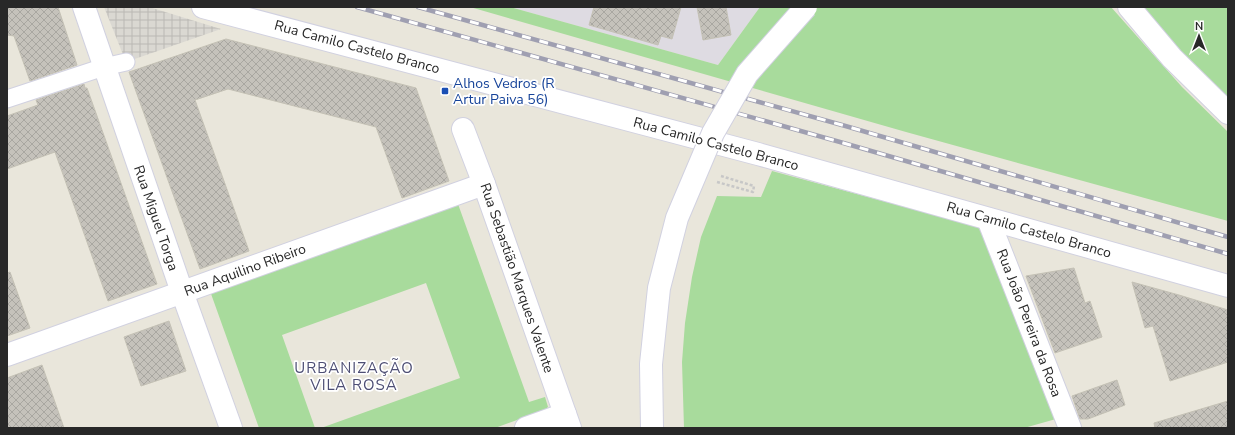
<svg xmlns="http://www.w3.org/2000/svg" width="1235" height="435" viewBox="0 0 1235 435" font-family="'Nunito Sans',sans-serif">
	<defs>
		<pattern id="plaza-grid" width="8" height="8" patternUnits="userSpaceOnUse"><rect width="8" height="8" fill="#dad8d2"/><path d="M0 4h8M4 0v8" fill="none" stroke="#bbb9b4"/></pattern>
		<pattern id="building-cross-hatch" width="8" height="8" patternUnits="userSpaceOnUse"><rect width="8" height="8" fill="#c5c2bb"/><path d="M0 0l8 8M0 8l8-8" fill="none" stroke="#a9a7a1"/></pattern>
	</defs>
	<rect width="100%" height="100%" fill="#e9e6db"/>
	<path fill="#dedbe2" d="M510 7H760L718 65Z"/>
	<g fill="#a8db9c">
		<path d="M470 7H510L718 65 760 7H1111L1182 87 1228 132V221L906 132Z"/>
		<path d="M1141 7H1228V97L1199 71Z"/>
		<path d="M772 171 986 229 1056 419 1024 428H684L682 362 685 323 692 277 701 237 717 196 761 197Z"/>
		<path d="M458 204 529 402 545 397 548 407 545 410 495 428H321L460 378 426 283 282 335 315 428H259L210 291Z"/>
	</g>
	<path fill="url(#plaza-grid)" d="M104 7H149L221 29 126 62Z"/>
	<g fill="url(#building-cross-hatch)" stroke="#c4c1b5">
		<path d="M7 7H58L77 65 30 81 14 36 7 35Z"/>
		<path d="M594 7H681L672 39 661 36 658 45 589 25Z"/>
		<path d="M697 7H726L731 35 703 40Z"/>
		<path d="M226 39 416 88 449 181 402 198 376 127 228 89 195 100 249 251 200 269 129 72Z"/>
		<path d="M84 84 85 88H87L157 284 108 301 55 152 7 169V116L38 105 36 100Z"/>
		<path d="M1074 268 1085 303 1090 301 1102 337 1055 353 1026 276Z"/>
		<path d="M10 272 30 328 7 336V273Z"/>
		<path d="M1132 282 1179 295 1228 310V362L1170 381 1153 326 1145 328Z"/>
		<path d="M169 321 186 371 141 386 124 337Z"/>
		<path d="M42 365 64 428H7V378Z"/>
		<path d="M1117 380 1125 405 1088 419H1080L1072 396Z"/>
		<path d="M1228 401V428H1155L1154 423Z"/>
	</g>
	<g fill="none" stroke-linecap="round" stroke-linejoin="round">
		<g stroke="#d1d1e0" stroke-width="19">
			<path id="pedestrian" d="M7 99 104 67 126 62"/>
		</g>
		<g stroke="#d1d1e0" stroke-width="24">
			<g id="minor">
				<path d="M84 7 182 292 231 428"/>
				<path d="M203 7 758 154 1228 286"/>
				<path d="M1129 7 1172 58 1228 113"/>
				<path d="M463 129 484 184 570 428"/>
				<path d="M988 219 1070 428"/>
				<path d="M7 355 484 184"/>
				<path d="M526 428 565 414"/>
			</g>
		</g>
		<path stroke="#c7c7c7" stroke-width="2.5" stroke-dasharray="3 2" stroke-linecap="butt" d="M717 182 753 192 754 186 721 176"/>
		<use href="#pedestrian" stroke="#fff" stroke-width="17"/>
		<use href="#minor" stroke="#fff" stroke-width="22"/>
		<g stroke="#9f9fb1" stroke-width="4.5">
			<g id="rail">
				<path d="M357 7 840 142 1228 254"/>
				<path d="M418 7 842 125 1228 237"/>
			</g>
		</g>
		<use href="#rail" stroke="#fff" stroke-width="3" stroke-dasharray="9" stroke-linecap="butt"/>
		<g stroke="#d1d1e0" stroke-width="24" stroke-linecap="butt">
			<path id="tertiary-bridge" d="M652 428 651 364 659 288 677 218 713 133 747 74 806 7"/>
		</g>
		<use href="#tertiary-bridge" stroke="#fff" stroke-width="22"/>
	</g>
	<rect fill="#1a4fb4" stroke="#fff" stroke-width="1.5" x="441" y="87" width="8" height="8" rx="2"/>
	<g text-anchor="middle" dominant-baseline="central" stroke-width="3.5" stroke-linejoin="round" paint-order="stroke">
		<g font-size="14" fill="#282828" stroke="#fff">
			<text transform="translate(357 47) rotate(15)">Rua Camilo Castelo Branco</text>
			<text transform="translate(716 144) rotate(15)">Rua Camilo Castelo Branco</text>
			<text transform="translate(156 218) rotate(71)">Rua Miguel Torga</text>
			<text transform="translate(1029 230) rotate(16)">Rua Camilo Castelo Branco</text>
			<text transform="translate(245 270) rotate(-20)">Rua Aquilino Ribeiro</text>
			<text transform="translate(517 278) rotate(71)">Rua Sebastião Marques Valente</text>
			<text transform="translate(1029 323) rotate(69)">Rua João Pereira da Rosa</text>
		</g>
		<g font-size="14" fill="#164399" stroke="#fff" text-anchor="start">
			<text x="453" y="83">Alhos Vedros (R<tspan x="453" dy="16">Artur Paiva 56)</tspan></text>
		</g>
		<g font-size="15" letter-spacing="1" fill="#4d4e74" stroke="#fff">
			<text x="354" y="368">URBANIZAÇÃO<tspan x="354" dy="17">VILA ROSA</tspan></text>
		</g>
	</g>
	<rect width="1235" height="435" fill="none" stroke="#282828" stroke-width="16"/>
	<g transform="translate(1199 36)" stroke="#ffffff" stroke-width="3" paint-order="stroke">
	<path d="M0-3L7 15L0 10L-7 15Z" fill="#282828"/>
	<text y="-6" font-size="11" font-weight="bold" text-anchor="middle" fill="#282828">N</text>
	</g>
</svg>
